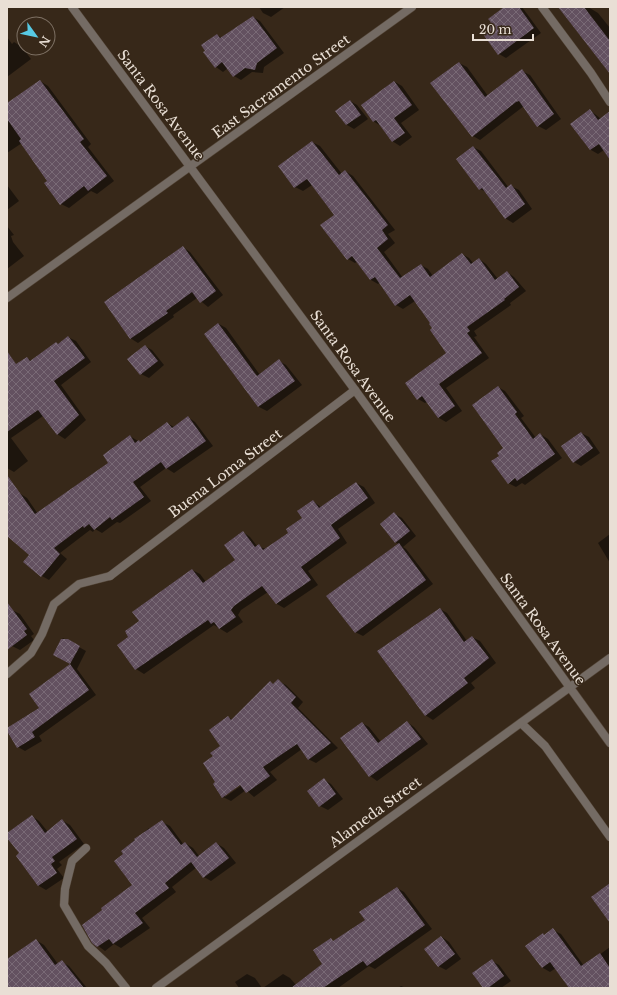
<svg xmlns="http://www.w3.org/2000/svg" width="617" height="995" viewBox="0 0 617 995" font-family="'Libre Baskerville',serif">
	<defs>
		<pattern id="building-cross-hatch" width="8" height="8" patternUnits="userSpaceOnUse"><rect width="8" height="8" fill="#635160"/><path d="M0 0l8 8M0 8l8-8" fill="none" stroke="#796a76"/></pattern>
	</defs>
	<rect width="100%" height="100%" fill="#372819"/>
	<g fill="#0007" fill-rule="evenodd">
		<path d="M259 7H285L271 17 263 13Z"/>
		<path d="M505 7H522L541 33 506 58 499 54 492 23Z"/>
		<path d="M571 7H588L598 13 610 28V73Z"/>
		<path d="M253 17 260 21 284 53 264 67 263 73 252 72 241 80 234 76 228 68 223 72 216 67 217 35 222 38Z"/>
		<path d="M7 37 12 44 14 42 22 47 31 59 7 77Z"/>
		<path d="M459 63 467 67 488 96 522 71 530 75 561 119 546 130 538 126 524 106 480 140 473 136Z"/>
		<path d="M40 81 48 86 91 144 88 147 114 181 97 194 91 191 69 208 61 204 49 181 22 143 7 153V105Z"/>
		<path d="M395 82 402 86 419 110 401 123 412 137 400 146 392 141 381 126 373 121Z"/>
		<path d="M350 101 357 105 368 119 354 129 347 125 337 111Z"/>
		<path d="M590 110 601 119 610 116V155L604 150 598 154 591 150 571 124Z"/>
		<path d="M312 142 320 146 342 174 345 171 353 176 395 230 388 234 395 243 384 252 403 278 421 265 428 269 433 276 462 254 469 258 473 263 479 259 486 264 498 279 507 272 514 277 526 291 510 303 511 305 474 331 477 336 474 337 489 358 446 388 462 411 446 422 439 418 427 402 425 403 418 399 447 353 432 323 415 301 403 309 396 305 380 283 378 284 371 280 358 261 355 263 348 259 335 215 312 185 303 191 295 187Z"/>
		<path d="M473 147 481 151 509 188 511 186 519 190 532 209 513 223 505 218 486 192 480 189Z"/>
		<path d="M7 185 19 201 7 210Z"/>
		<path d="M7 226 14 235 11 236 13 242 24 256 7 269Z"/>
		<path d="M183 247 190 252 223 295 208 307 197 298 173 315 174 317 138 343 130 338Z"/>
		<path d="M219 324 226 328 260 375 279 361 286 365 302 385 267 411 259 407 205 334Z"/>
		<path d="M68 337 76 341 91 362 61 385 86 420 65 439 57 434 43 416 11 438 28 461 14 472 7 468V370L27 358 32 361 56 343 58 344Z"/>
		<path d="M145 346 152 350 164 365 149 378 141 374Z"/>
		<path d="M498 387 505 391 524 416 521 418 536 438 540 434 548 439 562 458 525 485 522 483 516 487 508 483 500 456 505 448Z"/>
		<path d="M188 417 195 422 213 446 174 473 166 468 140 487 151 501 120 523 117 522 102 533 95 529 93 532 90 530 60 553 67 559 49 580 42 576 31 555 7 535V502L19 493 27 498 38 514 110 463 130 436 141 443 167 423 174 427Z"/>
		<path d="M581 433 589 437 600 453 581 466 574 462Z"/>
		<path d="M356 483 364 487 375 503 338 529 347 543 308 571 318 585 284 608 277 604 268 592 241 610 238 615 243 622 227 633 214 625 144 674 136 669 119 645 130 637 140 622 192 570 200 574 206 582 237 560 243 532 250 537 257 546 266 549 289 533 303 518 313 501 322 508Z"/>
		<path d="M395 514 402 518 416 536 403 547 406 549 433 584 363 636 355 632 399 544 395 542Z"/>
		<path d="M610 534V563L598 543Z"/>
		<path d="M440 609 447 613 467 641 472 637 480 641 496 663 471 683 475 688 433 720 425 715Z"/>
		<path d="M12 610 20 614 34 634 31 636 34 640 20 650 12 646 7 639V614Z"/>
		<path d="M63 638 86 651 77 669 96 695 39 736 42 741 25 751 18 747 7 729 41 709 30 694 71 664 54 654Z"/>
		<path d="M278 681 286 685 303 702 298 708 338 748 316 763 308 759 302 749 270 772 277 780 254 797 246 790 231 801 223 797 216 783 215 756 221 746 228 717 233 720ZM244 781 245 783 225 797V795Z"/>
		<path d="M407 722 414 727 428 744 377 781 370 776 362 723 369 727 381 742Z"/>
		<path d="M324 780 331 784 343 799 328 810 320 806Z"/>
		<path d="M32 816 39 821 48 832 63 821 70 825 84 844 59 862 62 865 57 869 64 878 46 890 39 886 17 856 20 854 7 836Z"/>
		<path d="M162 822 170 826 184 845 185 843 193 848 199 856 216 843 224 848 236 863 211 881 204 877 197 867 172 887 176 892 142 918 150 928 121 948 114 944 105 951 93 942 134 885 122 851 149 828 151 830Z"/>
		<path d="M397 888 404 892 432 929 375 969 369 966 338 988H263L283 974 290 978 296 985 324 964 331 940 334 942 366 920Z"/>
		<path d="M553 930 561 934 584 966 610 947V988H570L556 968 550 972 543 968 527 946 543 934 545 936Z"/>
		<path d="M442 937 449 942 461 959 446 970 438 966Z"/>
		<path d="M36 940 44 945 58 964 62 962 69 966 87 988H7V961Z"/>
		<path d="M492 961 499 965 511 981 501 988H484Z"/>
		<path d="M247 974 255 978 262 988H239L235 982Z"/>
		<path d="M401 986 406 988H398Z"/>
	</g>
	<g fill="url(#building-cross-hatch)">
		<path d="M504 7H519L534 28 498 55 480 30 491 22 488 19Z"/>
		<path d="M558 7H584L610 41V74Z"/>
		<path d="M253 16 277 48 257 63 255 70 245 68 233 77 222 62 215 68 203 52 205 51 201 45 217 34 220 38Z"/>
		<path d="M459 62 485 97 522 69 554 114 537 127 519 101 516 102 472 137 430 83Z"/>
		<path d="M40 80 84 139 80 142 107 176 88 191 84 186 60 205 44 183 47 181 19 141 21 139 7 119V103Z"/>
		<path d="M394 81 412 105 394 118 405 133 392 142 376 120 373 122 361 105Z"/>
		<path d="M350 100 361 115 346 125 335 111Z"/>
		<path d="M590 109 598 120 610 111V160L599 144 590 150 570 124Z"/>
		<path d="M312 141 339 175 345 170 388 225 382 230 388 239 377 248 400 278 421 264 430 277 462 253 471 264 479 258 495 280 507 271 519 287 504 299 505 300 467 327 470 331 467 333 482 353 439 384 455 406 438 418 422 396 417 400 405 383 446 353 430 330 432 328 429 324 430 323 410 295 395 306 375 277 370 280 352 256 347 260 320 225 334 215 307 179 294 188 278 166Z"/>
		<path d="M473 146 506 188 511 184 525 204 505 219 482 188 479 190 456 159Z"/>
		<path d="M183 246 216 291 200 303 192 292 166 311 168 313 130 339 104 302Z"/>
		<path d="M218 323 257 376 279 359 295 381 258 407 204 334Z"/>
		<path d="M68 336 85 358 54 381 79 415 57 435 38 410 7 432V351L16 364 27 357 30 361 56 342 58 344Z"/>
		<path d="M145 345 158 361 140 375 127 359Z"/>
		<path d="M498 386 517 412 515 414 533 439 540 433 555 454 517 481 515 478 508 484 491 461 499 456 497 453 503 448 472 405Z"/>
		<path d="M188 416 206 441 166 469 161 462 133 482 144 497 112 520 110 517 94 530 89 524 84 528 83 526 54 548 60 554 41 577 23 562 29 555 7 536V475L35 514 108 463 103 455 130 435 135 443 139 440 140 442 167 422 172 428Z"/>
		<path d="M581 432 593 448 573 463 561 446Z"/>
		<path d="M356 482 368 498 331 525 340 538 301 567 311 580 276 604 262 586 234 606 231 610 236 617 219 629 214 622 211 624 208 620 135 670 117 645 128 637 125 631 139 621 132 612 192 569 203 583 235 560 224 545 243 531 255 547 259 544 263 550 288 533 286 529 302 518 297 511 313 500 319 508Z"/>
		<path d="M394 512 410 531 395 543 380 524Z"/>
		<path d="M399 543 426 580 355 633 326 596Z"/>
		<path d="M7 602 27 629 24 631 27 635 7 650Z"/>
		<path d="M440 608 464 642 472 636 489 658 464 678 468 683 425 716 377 651Z"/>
		<path d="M61 639H68L80 646 70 664 53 655Z"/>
		<path d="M70 664 89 690 32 732 35 737 17 748 7 731V728L39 708 29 694Z"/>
		<path d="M278 679 296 697 291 703 331 743 308 760 297 744 263 767 270 776 246 793 240 785 222 798 213 784 215 782 203 763 213 756 210 753 220 746 209 730 228 716 231 720 270 681 273 684Z"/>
		<path d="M407 721 421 739 369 777 340 738 362 722 378 743Z"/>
		<path d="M324 778 336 794 319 807 307 791Z"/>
		<path d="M32 815 45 833 62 819 77 839 52 857 55 861 51 864 57 873 38 886 16 856 19 853 7 838V833Z"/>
		<path d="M162 820 181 845 185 842 197 857 216 842 229 858 203 878 191 862 165 883 169 888 135 913 143 923 113 944 109 939 97 947 92 943 82 925 102 910 101 908 132 885 114 861 123 854 121 851 135 840 134 839Z"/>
		<path d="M610 883V923L591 897Z"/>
		<path d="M397 887 425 925 367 966 363 961 323 988H291L322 964 313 950 331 938 333 941 365 920 359 912Z"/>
		<path d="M553 928 581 966 600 953 610 968V988H569L550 962 542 968 525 946 543 933 544 935Z"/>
		<path d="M441 936 455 954 438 967 424 949Z"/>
		<path d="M36 939 55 965 62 960 84 988H7V959Z"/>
		<path d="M492 959 504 976 488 988H483L472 973Z"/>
	</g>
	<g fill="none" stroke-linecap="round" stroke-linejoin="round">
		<g stroke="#534537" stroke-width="9">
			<g id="lane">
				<path d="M542 7 591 73 610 102"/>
				<path d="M7 674 31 653 42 634 54 604 79 584 110 576"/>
				<path d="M86 848 72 861 65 889 64 905 88 946 106 963 126 988"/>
			</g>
		</g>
		<g stroke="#534537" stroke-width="9">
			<g id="street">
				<path d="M72 7 355 390 610 743"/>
				<path d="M7 298 412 7"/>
				<path d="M110 576 355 390"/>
				<path d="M521 723 545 746 610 837"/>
				<path d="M156 988 610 658"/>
			</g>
		</g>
		<use href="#lane" stroke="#746b64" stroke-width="8"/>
		<use href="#street" stroke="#746b64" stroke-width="8"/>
	</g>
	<g text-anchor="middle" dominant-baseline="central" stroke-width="3" stroke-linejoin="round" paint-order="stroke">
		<g font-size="14" fill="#e9dfd5" stroke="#372819">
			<text transform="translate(281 86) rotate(-36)">East Sacramento Street</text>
			<text transform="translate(161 105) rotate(53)">Santa Rosa Avenue</text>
			<text transform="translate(353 366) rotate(54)">Santa Rosa Avenue</text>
			<text transform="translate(225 473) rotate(-37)">Buena Loma Street</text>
			<text transform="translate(543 629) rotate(54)">Santa Rosa Avenue</text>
			<text transform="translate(375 812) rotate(-36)">Alameda Street</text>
		</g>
	</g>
	<rect width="617" height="995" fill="none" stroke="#e9dfd5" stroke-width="16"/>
	<g transform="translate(36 36) rotate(123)"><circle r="19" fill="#372819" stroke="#7e7164"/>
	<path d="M0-3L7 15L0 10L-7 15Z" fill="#57c9e3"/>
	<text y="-6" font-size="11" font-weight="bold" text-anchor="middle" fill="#e9dfd5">N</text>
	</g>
	<path d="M473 34v6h60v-6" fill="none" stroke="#e9dfd5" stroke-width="2"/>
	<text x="479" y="34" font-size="12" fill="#e9dfd5" stroke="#372819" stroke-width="3" paint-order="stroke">20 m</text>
</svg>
